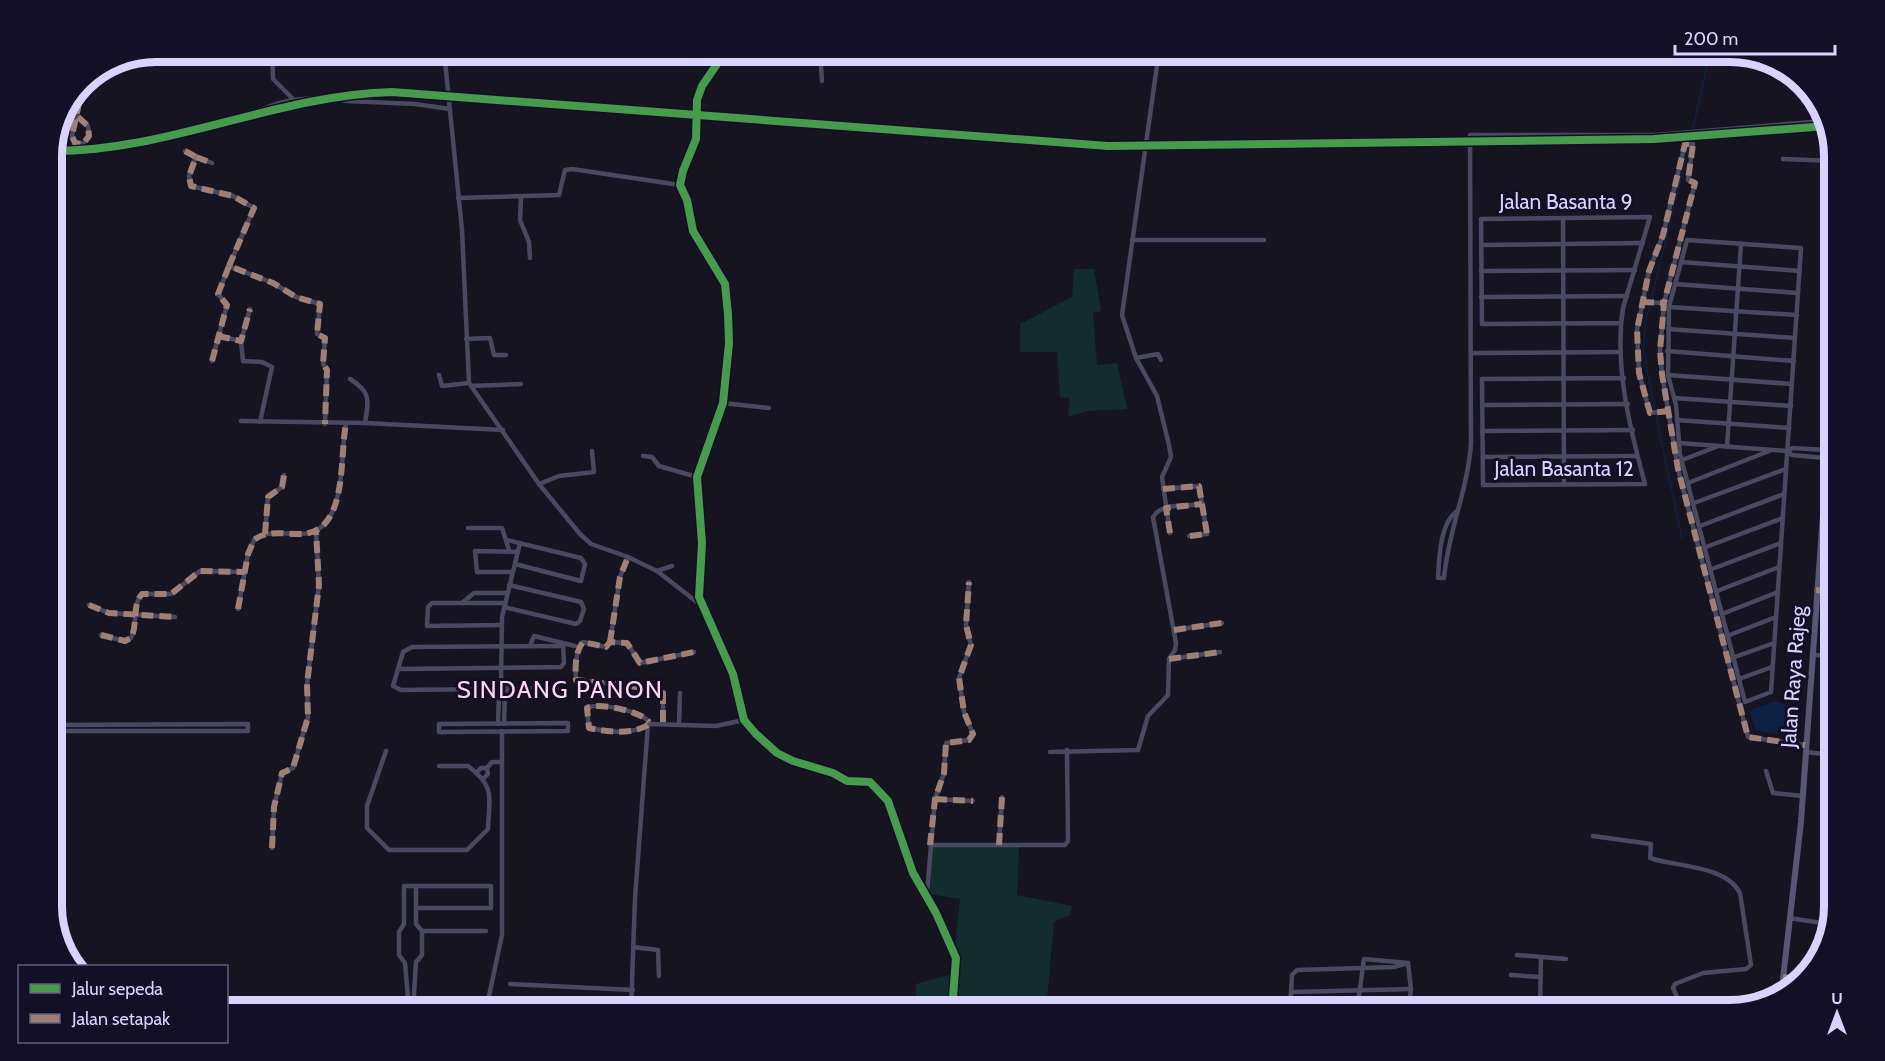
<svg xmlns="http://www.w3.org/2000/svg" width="1885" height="1061" viewBox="0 0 1885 1061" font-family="Cabin,sans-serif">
	<rect width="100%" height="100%" fill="#161421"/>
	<g fill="#132c2d">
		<path d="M1074 269H1094L1101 311 1093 313 1097 365 1117 363 1127 409 1088 411 1068 417 1070 398 1060 397 1057 352H1020V324L1072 297Z"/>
		<path d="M931 846 1019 847 1017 895 1072 906 1070 915 1054 922 1046 1010H915L916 984 952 974 960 899 930 894Z"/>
	</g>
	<path fill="#0d2144" d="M1776 701 1789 706 1792 712V730L1784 735 1756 731 1750 712 1753 709Z"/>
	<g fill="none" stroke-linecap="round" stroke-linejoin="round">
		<g stroke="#0d2144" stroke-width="1.5">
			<path d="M1693 129 1710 51"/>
			<path d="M1655 410 1643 350 1646 321 1691 137"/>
			<path d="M1656 415 1682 539"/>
		</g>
		<g stroke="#4a4962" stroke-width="4.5">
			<path d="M272 51 273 79 293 99"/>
			<path d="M444 51 462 230 469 383 539 484 580 534 591 544 628 557 657 571 702 606"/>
			<path d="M726 51 702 86 697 100 696 139 683 171 680 185 687 200 693 231 725 284 728 314 729 343 723 403 697 477 702 543 699 597 733 674 744 720 756 734 777 753 793 761 833 773 847 781 870 782 888 801 913 873 936 913 956 958 952 1010"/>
			<path d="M820 51 822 81"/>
			<path d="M1159 51 1122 315 1136 358 1157 396 1169 445 1171 457 1162 477 1170 533"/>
			<path d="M333 98 347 101 415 104 450 109"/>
			<path d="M256 113C276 101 295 99 319 98"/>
			<path d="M78 117 88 126 89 136 83 144 75 143 72 136 84 80"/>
			<path d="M51 151C168 152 276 95 392 92L1108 146 1654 139 1827 126"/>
			<path d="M185 151 196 157 189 176 191 186 233 196 254 208 229 266"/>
			<path d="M196 157 212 163"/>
			<path d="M1783 159 1834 161"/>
			<path d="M521 197 520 220 529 242 530 258"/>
			<path d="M458 198 559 195 565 170 572 169 680 185"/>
			<path d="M1563 218 1564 484"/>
			<path d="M1132 240H1264"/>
			<path d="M1687 240 1801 248 1771 692 1745 702 1680 454 1676 405 1668 375 1669 307Z"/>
			<path d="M1481 245 1643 243"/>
			<path d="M1681 262 1800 271"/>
			<path d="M1481 271 1635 270"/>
			<path d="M1675 284 1798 293"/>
			<path d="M1481 297 1627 296"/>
			<path d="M1642 302 1664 303"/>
			<path d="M1669 307 1797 315"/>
			<path d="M1621 323 1482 324 1481 219 1650 217 1623 308C1614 365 1630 429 1645 484L1483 485 1482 379 1624 378"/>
			<path d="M1668 329 1795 338"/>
			<path d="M218 336 241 341 250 309"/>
			<path d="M466 339 490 338 494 355H506"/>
			<path d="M241 341 243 361 262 362 272 367 260 422"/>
			<path d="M1667 351 1794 361"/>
			<path d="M1472 353 1619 352"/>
			<path d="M1136 358 1158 354 1161 360"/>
			<path d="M212 361 227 305 218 294 229 266 273 283 296 297 320 304 317 334 325 338 323 364 327 370 325 424"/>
			<path d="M439 375 442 386 469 383"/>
			<path d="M1668 375 1792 384"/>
			<path d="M350 379C371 392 369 400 365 423"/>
			<path d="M471 386 521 384"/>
			<path d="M1674 398 1791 406"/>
			<path d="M723 403 769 408"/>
			<path d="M1482 405 1628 404"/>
			<path d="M1669 411 1650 413 1639 373 1637 330 1649 271 1663 235 1685 144H1693L1688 180 1695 183 1664 303 1660 351 1662 374 1678 469 1748 737 1805 745"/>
			<path d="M1677 420 1789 428"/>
			<path d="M241 421 365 423 503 430"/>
			<path d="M1482 431 1633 430"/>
			<path d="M1679 443 1787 451 1792 455 1825 458"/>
			<path d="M1727 447 1741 244"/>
			<path d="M1787 451 1793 448 1826 450"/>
			<path d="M643 456 652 457 659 466 697 477"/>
			<path d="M1483 457 1637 456"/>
			<path d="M1682 460 1716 447"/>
			<path d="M1824 474H1834"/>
			<path d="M1688 483 1769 451"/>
			<path d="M539 484 559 476 594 472 592 451"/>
			<path d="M1163 489 1199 486 1207 534 1189 536"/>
			<path d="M1694 503 1786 469"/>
			<path d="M1457 511C1440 523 1439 558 1438 578H1444C1448 531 1468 490 1471 443L1470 135H1655L1825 121"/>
			<path d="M1700 526 1784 494"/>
			<path d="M468 528H502L509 550"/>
			<path d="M265 534 268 497 282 487 284 475"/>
			<path d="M507 540 581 558 585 564 581 581 515 564"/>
			<path d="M1706 547 1783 518"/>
			<path d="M1712 569 1781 543"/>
			<path d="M657 571 672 566"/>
			<path d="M512 572H477L475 551 518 552"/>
			<path d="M1816 590 1834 592"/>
			<path d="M1717 591 1779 567"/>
			<path d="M462 603 474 593H507"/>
			<path d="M89 605 109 613 175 617"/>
			<path d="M504 607 576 624 580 621 584 609 581 602 509 585"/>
			<path d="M238 609 248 554 254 540C266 530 284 534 298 534 349 536 339 457 346 424"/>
			<path d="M1722 614 1778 592"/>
			<path d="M502 625 427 626 428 607 432 603H504"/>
			<path d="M1174 630 1222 623"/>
			<path d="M101 635 125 641 131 638C138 625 132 604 142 594H171L200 571 245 572"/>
			<path d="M1727 636 1776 617"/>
			<path d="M610 642 620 577 628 557"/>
			<path d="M530 646 534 636 575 646"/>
			<path d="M1812 655 1834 656"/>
			<path d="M1732 658 1774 643"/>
			<path d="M1169 659 1220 652"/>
			<path d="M398 669 561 667 564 663 563 643"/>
			<path d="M1739 679 1772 667"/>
			<circle cx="502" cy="688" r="5"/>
			<path d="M501 683 502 617 520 543"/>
			<path d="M497 689 401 690 393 686 403 652 412 647 563 646"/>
			<path d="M507 689 563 688"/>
			<path d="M663 722V693L655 689 576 680C575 667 575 652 583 642L606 647 610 642 627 643 640 663 694 652"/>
			<path d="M568 723V731L439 732V724Z"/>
			<path d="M679 723 680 693"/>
			<path d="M498 724 499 693"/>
			<path d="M504 724 505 693"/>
			<path d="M51 725 248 724V731H51"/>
			<path d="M648 725C630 735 609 732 589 728L587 708C598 702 641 711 649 722"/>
			<path d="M386 751 367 806V828L389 850H467L488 829C489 797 496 787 468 766H439"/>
			<path d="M1050 752 1138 750 1148 716 1168 695 1169 659 1175 650 1176 643 1153 517C1161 502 1187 507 1202 504"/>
			<path d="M1805 752 1834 755"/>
			<path d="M487 768 492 762H502"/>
			<path d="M1766 771 1773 793 1803 796"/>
			<path d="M476 773 481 768H487L488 774 483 779"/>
			<path d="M935 799 973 801"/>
			<path d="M1593 836 1651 844 1650 858C1676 867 1726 865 1740 893L1751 965 1746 969 1703 973 1675 984 1673 988 1683 1010"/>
			<path d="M930 845H1065L1068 841 1067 750"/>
			<path d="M999 845 1002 797"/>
			<path d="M272 848 274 807 282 773 293 768 308 717 307 684 319 585 316 531"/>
			<path d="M927 893 935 799 944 773 946 743 969 740 973 734 964 712 959 678 971 645 966 625 969 582"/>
			<path d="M1789 918 1829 924"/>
			<path d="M422 931H486"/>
			<path d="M633 947 658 950 659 976"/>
			<path d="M1517 955 1566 959"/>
			<path d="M1408 963 1411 989 1408 1010"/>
			<path d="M1511 975 1540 977"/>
			<path d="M1783 977 1799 979"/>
			<path d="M510 984 633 990"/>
			<path d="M1293 992 1411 989"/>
			<path d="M508 1009 520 1010"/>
			<path d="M409 1010 405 963 399 955V932L404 924V886H491V908H416"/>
			<path d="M413 1010 416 962 422 955V931L416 924V886"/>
			<path d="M486 1010 502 935V731"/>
			<path d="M631 1010 635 898 648 724 716 726 744 720"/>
			<path d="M1266 1010 1268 1005 1291 1004"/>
			<path d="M1290 1010 1292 975 1297 970 1394 967 1408 963"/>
			<path d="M1357 1010 1364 959 1408 963"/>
			<path d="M1495 1010 1497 999 1540 1001"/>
			<path d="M1514 1010 1517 1000"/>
			<path d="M1540 1010 1541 957"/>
		</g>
		<g stroke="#575674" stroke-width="6">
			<path d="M1781 996 1801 822 1834 360"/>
			<path d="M1683 1010 1707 999 1764 1001"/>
		</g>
		<g stroke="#9e8076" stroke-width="6" stroke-dasharray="12 6" stroke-linecap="butt">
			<path d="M78 117 88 126 89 136 83 144 75 143 72 136 84 80"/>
			<path d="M185 151 196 157 189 176 191 186 233 196 254 208 229 266"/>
			<path d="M196 157 212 163"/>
			<path d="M1642 302 1664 303"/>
			<path d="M218 336 241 341 250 309"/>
			<path d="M212 361 227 305 218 294 229 266 273 283 296 297 320 304 317 334 325 338 323 364 327 370 325 424"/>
			<path d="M1669 411 1650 413 1639 373 1637 330 1649 271 1663 235 1685 144H1693L1688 180 1695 183 1664 303 1660 351 1662 374 1678 469 1748 737 1805 745"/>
			<path d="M1824 474H1834"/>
			<path d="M1163 489 1199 486 1207 534 1189 536"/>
			<path d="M1170 533 1166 508 1202 504"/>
			<path d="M265 534 268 497 282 487 284 475"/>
			<path d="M1816 590 1834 592"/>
			<path d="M89 605 109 613 175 617"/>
			<path d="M238 609 248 554 254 540C266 530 284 534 298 534 349 536 339 457 346 424"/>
			<path d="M1174 630 1222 623"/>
			<path d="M101 635 125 641 131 638C138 625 132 604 142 594H171L200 571 245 572"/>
			<path d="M610 642 620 577 628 557"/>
			<path d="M1169 659 1220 652"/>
			<path d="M663 722V693L655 689 576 680C575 667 575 652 583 642L606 647 610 642 627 643 640 663 694 652"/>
			<path d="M648 725C630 735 609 732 589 728L587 708C598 702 641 711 649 722"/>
			<path d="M935 799 973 801"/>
			<path d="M930 845 935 799 944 773 946 743 969 740 973 734 964 712 959 678 971 645 966 625 969 582"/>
			<path d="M999 845 1002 797"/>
			<path d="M272 848 274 807 282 773 293 768 308 717 307 684 319 585 316 531"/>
			<path d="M1783 977 1799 979"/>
			<path d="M508 1009 520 1010"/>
		</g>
		<g stroke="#130f26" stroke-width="11">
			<g id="cycleway">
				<path d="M726 51 702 86 697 100 696 139 683 171 680 185 687 200 693 231 725 284 728 314 729 343 723 403 697 477 702 543 699 597 733 674 744 720 756 734 777 753 793 761 833 773 847 781 870 782 888 801 913 873 936 913 956 958 952 1010"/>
				<path d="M51 151C168 152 276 95 392 92L1108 146 1654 139 1827 126"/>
			</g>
		</g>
		<use href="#cycleway" stroke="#469c4c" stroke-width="8"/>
	</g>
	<g text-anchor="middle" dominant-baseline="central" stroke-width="6" stroke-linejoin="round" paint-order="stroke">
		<g font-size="21" fill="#d9d4ff" stroke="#130f26">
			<text x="1566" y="201">Jalan Basanta 9</text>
			<text x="1564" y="468">Jalan Basanta 12</text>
			<text transform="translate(1793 677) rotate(-86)">Jalan Raya Rajeg</text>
		</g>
		<g font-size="24" letter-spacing="1.5" fill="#ffd6f0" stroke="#130f26">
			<text x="560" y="689">SINDANG PANON</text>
		</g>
	</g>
	<path d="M0 0H1885V1061H0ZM156 62H1730A94 94 0 0 1 1824 156V906A94 94 0 0 1 1730 1000H156A94 94 0 0 1 62 906V156A94 94 0 0 1 156 62Z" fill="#130f26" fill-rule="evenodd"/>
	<path fill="none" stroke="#d9d4ff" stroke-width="8" d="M156 62H1730A94 94 0 0 1 1824 156V906A94 94 0 0 1 1730 1000H156A94 94 0 0 1 62 906V156A94 94 0 0 1 156 62Z"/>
	<rect x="18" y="965" width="210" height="78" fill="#130f26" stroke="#625e7d" stroke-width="1.5"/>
	<rect x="30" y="984" width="30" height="9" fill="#469c4c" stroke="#625e7d" stroke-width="1.5"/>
	<text x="72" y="995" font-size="18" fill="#d9d4ff">Jalur sepeda</text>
	<rect x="30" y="1014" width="30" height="9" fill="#9e8076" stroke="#625e7d" stroke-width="1.5"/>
	<text x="72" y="1025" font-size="18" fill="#d9d4ff">Jalan setapak</text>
	<g transform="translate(1837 1013)" stroke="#130f26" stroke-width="4.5" paint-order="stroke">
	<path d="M0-4.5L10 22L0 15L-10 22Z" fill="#d9d4ff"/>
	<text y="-9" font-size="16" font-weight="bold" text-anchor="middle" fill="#d9d4ff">U</text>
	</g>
	<path d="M1675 45v9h160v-9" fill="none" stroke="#d9d4ff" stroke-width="3"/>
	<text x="1684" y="45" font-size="18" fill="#d9d4ff" stroke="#130f26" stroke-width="4.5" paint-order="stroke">200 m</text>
</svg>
